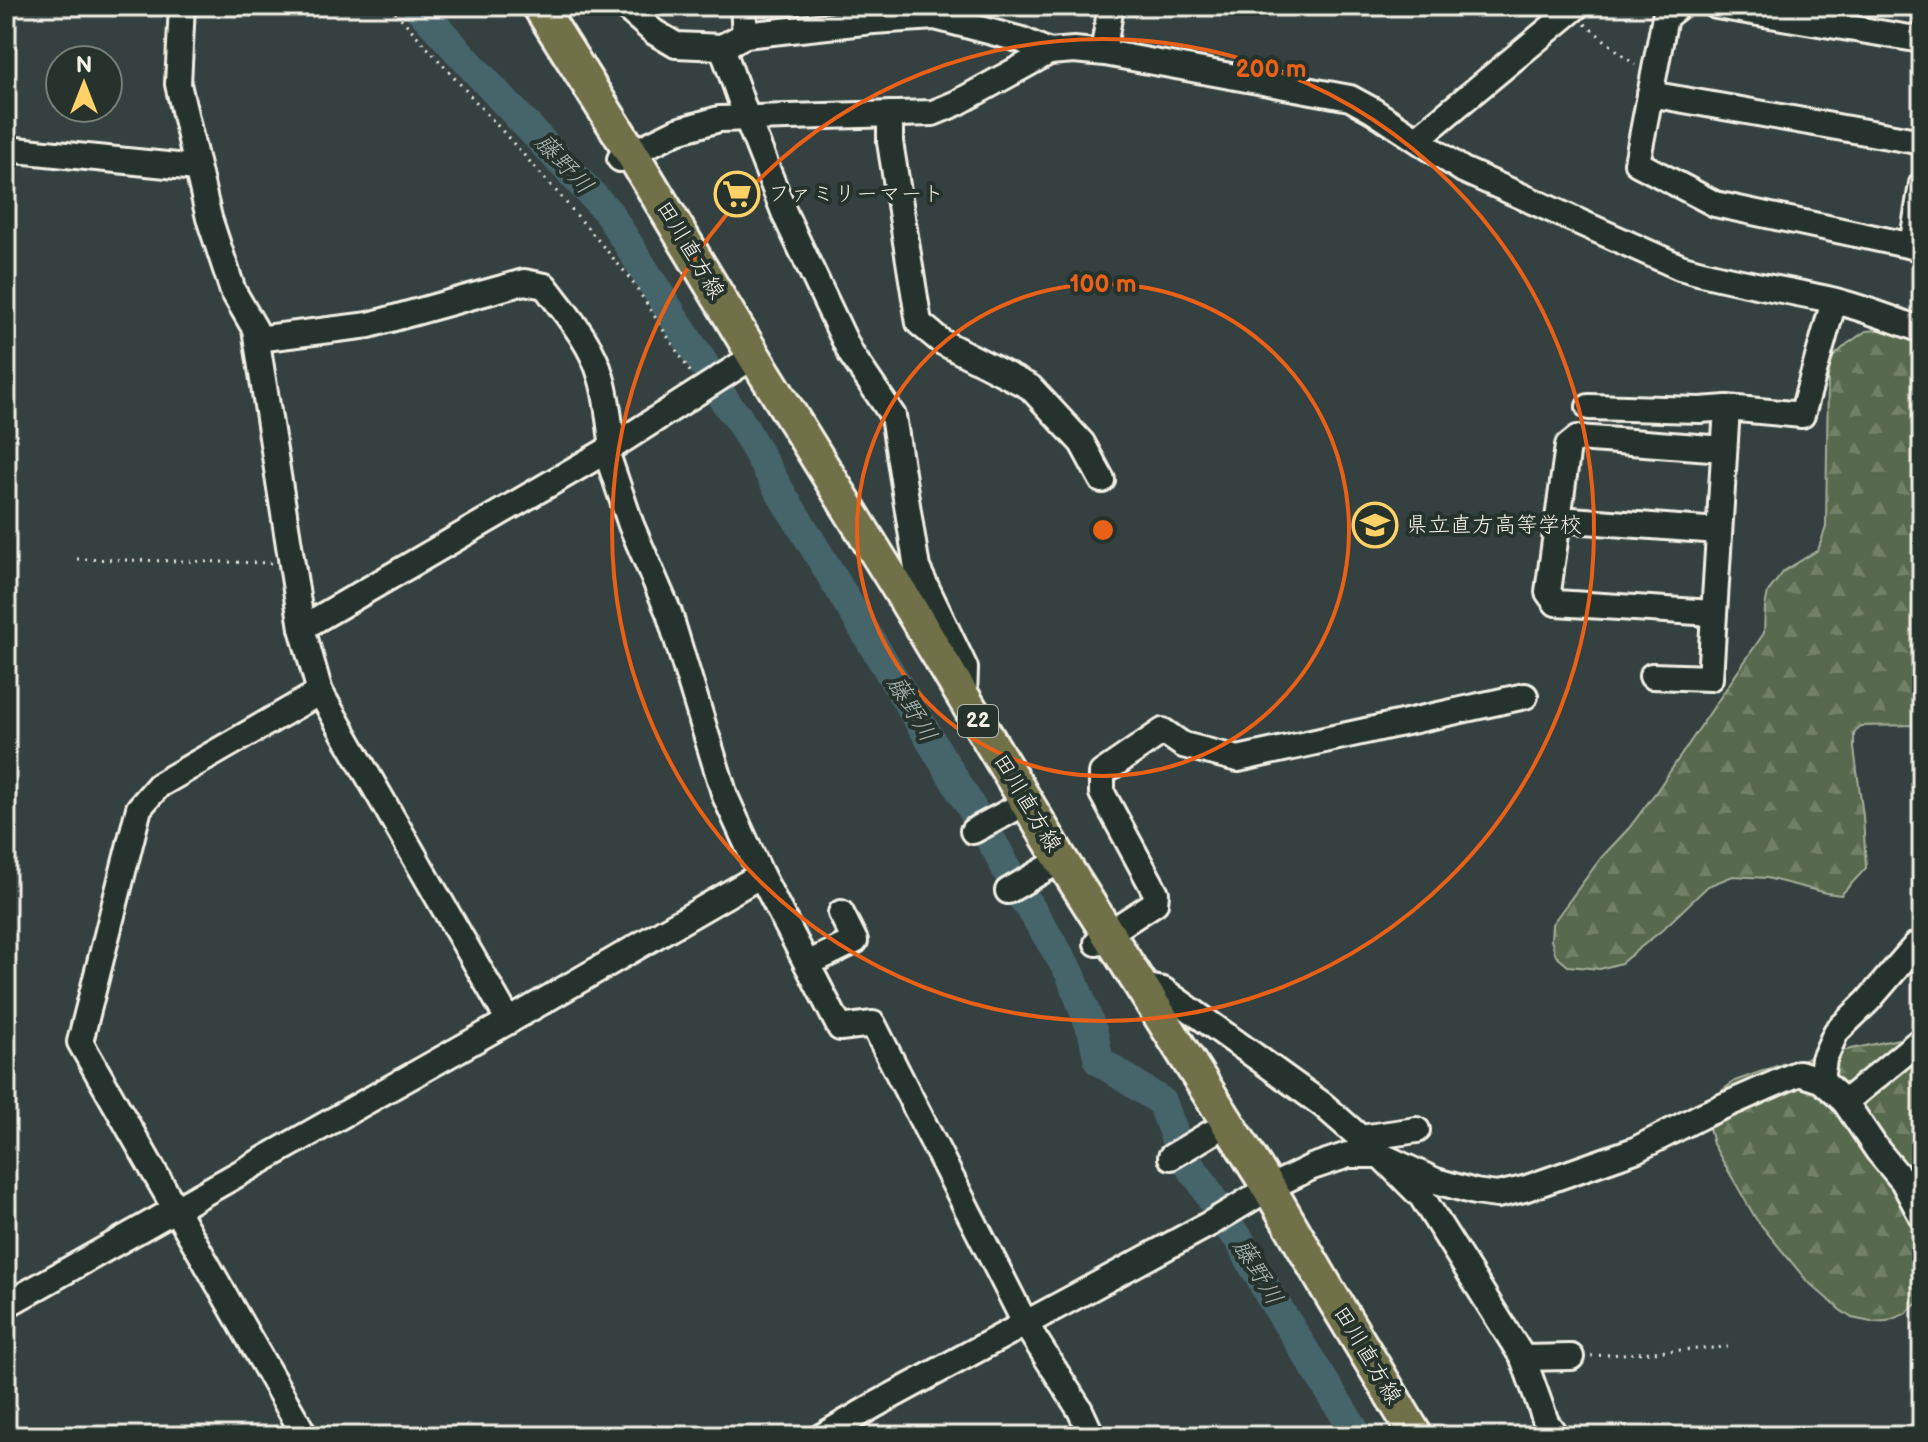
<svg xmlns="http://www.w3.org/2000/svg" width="1928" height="1442" viewBox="0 0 1928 1442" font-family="'Balsamiq Sans','Klee One',sans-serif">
	<defs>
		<pattern id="forest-firs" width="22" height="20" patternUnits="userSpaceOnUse" patternTransform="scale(2)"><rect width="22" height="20" fill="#596b4e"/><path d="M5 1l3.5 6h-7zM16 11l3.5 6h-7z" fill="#718168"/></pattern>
	</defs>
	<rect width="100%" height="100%" fill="#354141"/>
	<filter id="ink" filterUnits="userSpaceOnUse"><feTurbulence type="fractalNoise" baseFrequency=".0125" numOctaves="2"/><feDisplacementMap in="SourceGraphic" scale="16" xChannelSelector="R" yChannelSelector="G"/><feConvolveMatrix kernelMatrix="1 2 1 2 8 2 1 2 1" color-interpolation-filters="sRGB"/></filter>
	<g filter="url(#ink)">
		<g fill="url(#forest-firs)" stroke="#a6ae9b" stroke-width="2">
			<path d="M1891 329 1922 333V725L1860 726 1854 734V748L1863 816 1866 868 1841 895 1826 893 1767 878 1733 876 1708 886 1661 931 1621 963 1600 969 1568 966 1556 956 1551 940 1552 924 1601 858 1629 828 1656 792 1764 633 1765 607 1768 592 1784 571 1818 550 1826 527 1828 374 1833 357 1847 344 1866 331Z"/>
			<path d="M1922 1034V1299L1905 1314 1887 1321 1871 1322 1852 1318 1840 1310 1807 1281 1756 1219 1713 1144 1709 1128 1715 1100 1723 1090 1735 1081 1785 1063Z"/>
		</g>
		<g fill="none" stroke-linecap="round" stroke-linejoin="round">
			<path stroke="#8b9d9d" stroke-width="5" d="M12 141 15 6"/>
			<path stroke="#45656b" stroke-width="30" d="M417 6 501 98 608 212 691 345C709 367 717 396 737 416L783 497 804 530 998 852 1019 894 1028 904 1070 973 1093 1033 1099 1061 1162 1102 1182 1156 1202 1182 1229 1228 1239 1239 1269 1294 1358 1436"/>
			<g stroke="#f4f1e8" stroke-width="30">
				<g id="minor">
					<path d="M182 6 178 84 209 218 233 291 255 329 302 628 320 692 509 1021"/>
					<path d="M624 6 654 32 676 45 722 47 745 35 873 21 935 17 1022 40 1049 52"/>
					<path d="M743 6 745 35"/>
					<path d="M1679 6 1665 17 1637 163 1715 204 1912 246 1922 184"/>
					<path d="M1716 6 1922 40"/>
					<path d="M1105 41 1111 6"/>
					<path d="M722 47 747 118 786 217 851 354 893 416 917 568 965 668 964 698 961 699"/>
					<path d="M1650 94 1922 142"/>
					<path d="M890 114V142L919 323 942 342 1030 387 1082 443 1102 480"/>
					<path d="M1417 139 1577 6"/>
					<path d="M6 149 197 168"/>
					<path d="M620 159 677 131 719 119 933 113 957 103 1049 52 1074 50 1105 53 1350 98 1372 110 1463 170 1680 267C1729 282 1777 288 1827 299 1859 306 1891 319 1922 330"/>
					<path d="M257 339 369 325 524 282 545 286C566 314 592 343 601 377 608 399 609 424 613 446"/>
					<path d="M1589 407 1700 410 1727 408 1802 415 1834 301"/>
					<path d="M606 451 631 525 669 613 725 796 761 875 840 1028 873 1024 1026 1325 1080 1410 1092 1436"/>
					<path d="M1558 519 1719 531"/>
					<path d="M1713 613 1556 603 1548 592 1568 446 1578 438 1724 449"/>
					<path d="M302 628 606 451 754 356"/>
					<path d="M1652 676 1710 678 1727 408"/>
					<path d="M973 831 1014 809"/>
					<path d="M1008 891 1049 867"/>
					<path d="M1097 943 1109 933 1155 903 1156 893 1102 793V773L1163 731 1183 745 1238 759 1525 696"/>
					<path d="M807 964 855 941 841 913"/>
					<path d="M1142 986 1163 990 1323 1105 1380 1155 1422 1197 1523 1358 1546 1422 1556 1436"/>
					<path d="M1821 1080 1824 1059 1836 1032 1868 1001 1916 945 1922 943"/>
					<path d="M1845 1102 1922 1039"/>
					<path d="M1361 1138 1417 1130"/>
					<path d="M1171 1157 1211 1133"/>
					<path d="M6 1305 509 1021 761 875"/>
					<path d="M1523 1358 1571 1357"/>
					<path d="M305 1436 80 1042 139 808 159 785 320 692"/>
					<path d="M822 1436 875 1405 1211 1223 1269 1188 1312 1167 1348 1155H1380L1436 1181 1475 1192 1497 1195 1524 1189 1635 1150 1701 1116 1799 1073 1821 1080 1845 1102 1878 1151 1903 1181 1922 1217"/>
				</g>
			</g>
			<g stroke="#f4f1e8" stroke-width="38">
				<path id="major" d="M539 6 631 152 754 356 895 583 1060 858 1269 1188 1328 1290 1416 1436"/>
			</g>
			<g stroke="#f4f1e8" stroke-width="3" stroke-dasharray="2 6" stroke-linecap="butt">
				<path d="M390 6 557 192 630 278 691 373"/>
				<path d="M201 12 218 6"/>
				<path d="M1585 24 1635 65"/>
				<path d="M77 559 273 563"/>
				<path d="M1591 1356 1728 1347"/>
			</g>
			<use href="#minor" stroke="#26332d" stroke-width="24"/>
			<use href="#major" stroke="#6f704a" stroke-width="32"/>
		</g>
	</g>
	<g fill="none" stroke="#e96117" stroke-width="4">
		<circle cx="1103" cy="530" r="246"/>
		<circle cx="1103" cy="530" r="491"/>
	</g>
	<defs>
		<g id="supermarket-ring" transform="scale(2.3)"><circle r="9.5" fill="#26332d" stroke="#ffd166" stroke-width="1.5"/><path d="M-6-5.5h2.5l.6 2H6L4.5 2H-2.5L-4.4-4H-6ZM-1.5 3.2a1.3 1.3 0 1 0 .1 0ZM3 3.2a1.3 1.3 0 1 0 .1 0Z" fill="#ffd166"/></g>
		<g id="school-ring" transform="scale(2.3)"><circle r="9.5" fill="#26332d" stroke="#ffd166" stroke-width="1.5"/><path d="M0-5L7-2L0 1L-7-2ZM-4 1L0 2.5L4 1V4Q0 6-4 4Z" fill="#ffd166"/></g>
	</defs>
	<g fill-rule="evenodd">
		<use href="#supermarket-ring" x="737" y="194"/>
		<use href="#school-ring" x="1375" y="525"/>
	</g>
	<g text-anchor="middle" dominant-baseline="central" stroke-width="8" stroke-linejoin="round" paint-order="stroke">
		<rect fill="#26332d" stroke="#b6b8b0" stroke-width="2" x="958" y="705" width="40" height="32" rx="6"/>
		<g font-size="20" font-weight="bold" fill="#f4f1e8">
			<text x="978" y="721">22</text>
		</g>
		<g font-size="22" fill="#f4f1e8" stroke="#26332d" text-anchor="start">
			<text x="768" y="194">ファミリーマート</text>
			<text x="1406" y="525">県立直方高等学校</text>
		</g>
		<g font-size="22" fill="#f4f1e8" stroke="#26332d">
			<text transform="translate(690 250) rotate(59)">田川直方線</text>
			<text transform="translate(1027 803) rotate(59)">田川直方線</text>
			<text transform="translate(1367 1355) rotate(59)">田川直方線</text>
		</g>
		<g font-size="24" font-style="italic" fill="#aeb9b6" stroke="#26332d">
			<text transform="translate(564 164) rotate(47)">藤野川</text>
			<text transform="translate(912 709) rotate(59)">藤野川</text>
			<text transform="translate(1258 1272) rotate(59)">藤野川</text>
		</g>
	</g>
	<circle cx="1103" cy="530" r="12" fill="#e96117" stroke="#26332d" stroke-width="4"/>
	<g font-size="24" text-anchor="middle" font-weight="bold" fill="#e96117" stroke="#26332d" stroke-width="8" stroke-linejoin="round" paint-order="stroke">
		<text x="1271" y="77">200 m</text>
		<text x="1103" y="292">100 m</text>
	</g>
	<rect width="1928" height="1442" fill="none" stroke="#26332d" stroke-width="32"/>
	<rect x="16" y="16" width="1896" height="1410" fill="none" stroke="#f4f1e8" stroke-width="3" filter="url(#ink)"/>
	<g transform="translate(84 84)"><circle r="38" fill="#26332d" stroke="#787f78" stroke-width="2"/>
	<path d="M0-6L14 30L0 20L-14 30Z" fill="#ffd166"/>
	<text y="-12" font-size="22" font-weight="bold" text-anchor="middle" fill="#f4f1e8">N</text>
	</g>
</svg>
